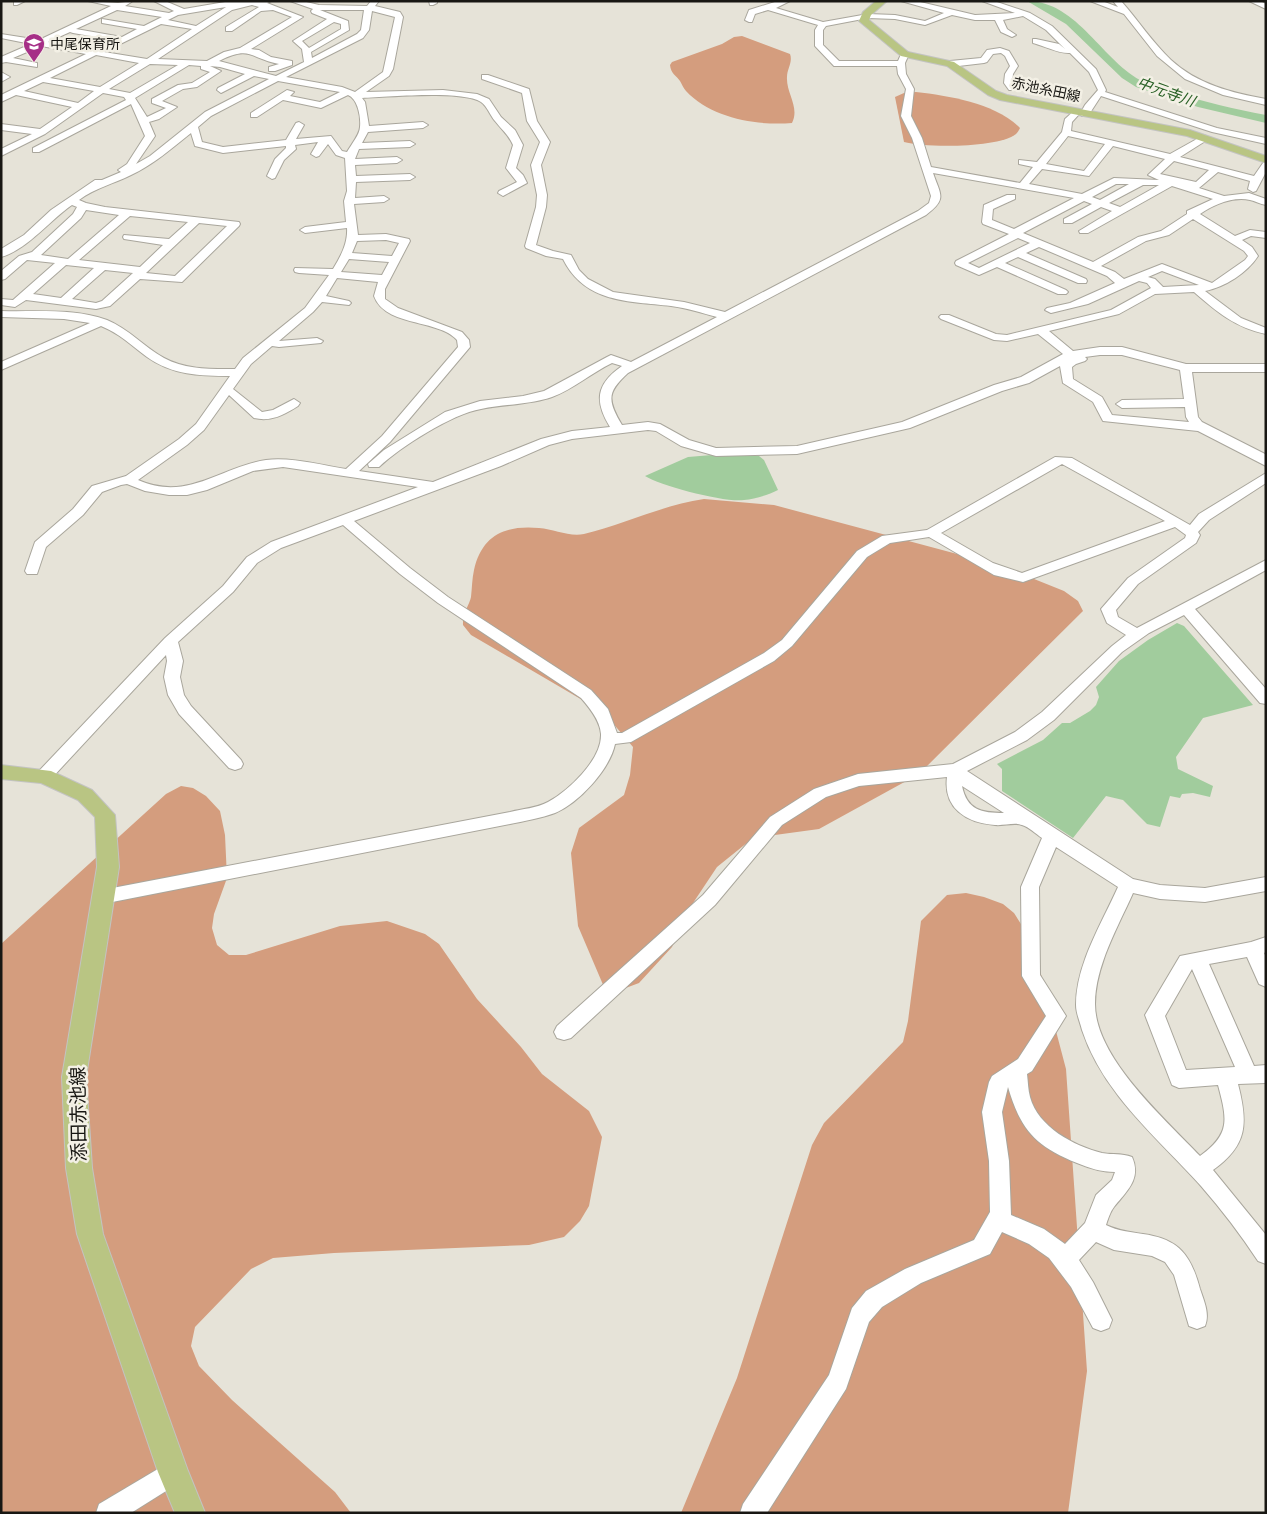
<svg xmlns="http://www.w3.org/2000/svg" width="1267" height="1514" viewBox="0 0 1267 1514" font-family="'Nunito Sans','Noto Sans JP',sans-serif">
	<rect width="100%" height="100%" fill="#e6e3d8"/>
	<g fill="#d49d7e">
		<path d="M742 36 790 54C793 62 787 69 787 77 786 93 800 107 792 123 757 126 711 118 686 91 683 88 682 84 680 81 676 75 671 74 670 65L672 62 722 44 734 37Z"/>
		<path d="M916 92C950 96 995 103 1020 128 1019 130 1018 132 1016 134 999 148 925 148 904 142L895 97 904 93Z"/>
		<path d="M704 499 774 505 1002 566 1064 591 1078 601 1083 611 919 774 819 829 753 838 717 867 691 906 672 947 639 983 615 992 604 987 578 926 571 853 579 828 624 795 630 775 633 747 611 721 584 701 471 635 463 625C463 610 468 609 471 597 472 588 472 579 474 570 482 535 505 525 539 528 554 529 569 537 584 534 625 524 663 505 704 499Z"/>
		<path d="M181 786 193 788 206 796 220 811 225 835 227 878 214 914 212 928 217 945 229 955H246L340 926 387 921 425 934 439 944 477 999 521 1047 542 1074 589 1111 602 1137 589 1206 580 1221 564 1237 529 1245 334 1253 273 1258 251 1269 195 1327 191 1346 199 1366 232 1400 335 1492 351 1513H1V944L166 794Z"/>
		<path d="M966 893 984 897 1003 904 1014 913 1028 935 1037 959 1066 1069 1087 1371 1068 1513H681L737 1378 812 1145 824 1123 903 1042 908 1021 921 921 947 895Z"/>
	</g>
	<g fill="#a1cc9d">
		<path d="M712 455 759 456 764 460 778 490C768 495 755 499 744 500 726 503 661 486 645 476L688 457Z"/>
		<path d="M1177 623 1184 626 1253 705 1203 718 1176 757 1178 769 1213 786 1210 797 1193 793 1182 794 1180 798 1170 796 1160 827 1147 824 1123 800 1106 796 1073 838 1002 791V769L997 764 1043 740 1062 723H1070L1090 711 1096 705 1099 697 1096 687 1119 661 1148 640Z"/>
	</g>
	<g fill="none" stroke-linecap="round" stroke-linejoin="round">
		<path fill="#a1cc9d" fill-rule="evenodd" d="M1027 1C1078 1 1103 63 1144 82 1153 87 1164 89 1173 92 1204 102 1234 109 1266 115V123L1198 107 1136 87 1122 78 1066 24Z"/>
		<g stroke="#a9a69c" stroke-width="2">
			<g id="minor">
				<path d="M14 1H25L17 5H14Z"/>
				<path d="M88 1 118 3 133 1 125 6 169 13 174 11 154 1H165L184 9 231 1H271L267 3 303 17 251 49 259 50 271 57 292 61V65L275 71H269V67L279 64C249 58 251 45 219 61L276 76 304 62 302 49 293 41 327 19 312 13 311 11 313 9 290 1H302L319 5 367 6 371 1H379L375 6 400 12 403 17 393 69 389 76 366 92 443 90 477 94 489 99 501 117 515 130 523 145 516 168 523 175 527 183 503 196 498 193 499 191 517 182 506 168 513 145C508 134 502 130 495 121 490 115 487 106 481 102 462 90 388 97 362 98L365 102 369 126 423 122 428 125 423 128 368 132 362 143 410 141 415 144 410 147 359 149 355 159 397 157 402 160 397 163 355 165 356 176 410 174 415 177 410 180 356 182 355 198 384 196 389 199 384 202 354 204 358 235 386 234 409 239 410 241 385 289V299L398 308 462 332 469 340 470 347 390 442 359 471 433 482 541 439 572 431 610 427C594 401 596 384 622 366L612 363C591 373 574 389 552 397 529 405 504 404 481 409 452 414 400 447 379 467H369L368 464 384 450 445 412 480 401 523 396 544 391 607 357 611 355 631 362 717 317C702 313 687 308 671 306 628 301 585 303 563 259L546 256 526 248 525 246 536 207 537 195 531 165 540 142 527 121 522 93 482 79V75H488L529 89 537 121 550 142 541 165 547 195 546 207 536 245 553 251 571 255 579 270 588 279 613 292 684 302 725 312 918 211 929 203 931 196 912 138 901 116 906 89 898 74 897 66H834L815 46V30L818 25 768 10 755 14 752 22H749L745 20 749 10 778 1H790L776 8 823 22 868 14 895 15 925 21 944 13 901 1H916L975 15 1015 13 982 1H994L1030 13 1052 26 1096 69 1106 90 1105 92 1217 128 1266 138V144L1212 132 1101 96 1088 116H1082L1080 114 1085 105 1098 90 1089 72 1070 53C1060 54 1044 46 1033 43V39H1036L1059 44 1065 49 1046 30 1023 16 1003 20 1007 29 1016 35 1012 37 1001 32 995 20H975L952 15 925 25 895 19 868 18 826 26 823 30V45L839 61H898L902 52H908L909 54 905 63 906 74 914 89 911 116 922 138 931 167 1020 183 1033 167 1019 164V160L1037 162 1062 132 1065 119 1076 109 1081 112 1072 122 1071 131 1170 154 1204 135 1209 138 1207 140 1180 157 1254 176 1263 163 1266 162V172L1256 191 1253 192 1248 189 1250 181 1218 172 1199 188 1224 196 1249 193 1266 199V205C1260 204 1255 201 1250 200 1233 196 1213 205 1200 214L1235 236 1250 230 1266 232V238L1251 236 1242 240 1252 247 1258 256C1247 273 1225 287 1205 291L1241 318 1266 328V334C1236 328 1217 312 1194 292L1155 294 1119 314 1049 331 1073 351 1100 347H1122L1186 364H1266V372H1192L1198 417 1202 422 1265 454 1266 466 1198 431 1103 421 1093 402 1063 383 1060 366 1029 383 1002 391 910 428 797 454 716 456 681 446 656 431 648 430 572 439 549 445 501 466 354 521 410 568 448 597 591 690 608 709 617 733H622L764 653 782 640 857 551 882 536 927 530 1055 457 1072 458 1190 525 1199 514 1266 473V483L1209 520 1198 532 1200 535 1196 543 1138 584 1116 610 1118 617 1137 628 1266 560V570L1195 609 1266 689V704L1260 703 1184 615 1149 633 1122 652 1054 720 1027 740 967 771 1133 879 1160 885 1205 888 1266 877V891L1205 902 1160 899 1133 893C1118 927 1095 966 1095 1004 1095 1058 1165 1119 1200 1156 1231 1134 1227 1119 1218 1085L1179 1088 1172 1085 1145 1015 1180 956 1251 942 1266 937V952L1264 953 1266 957V987L1259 984 1247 957 1209 964 1254 1066 1266 1065V1083L1238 1084C1248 1123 1248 1145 1213 1170L1266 1235V1264L1258 1261C1241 1235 1222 1210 1201 1186 1158 1138 1103 1094 1082 1030 1080 1022 1076 1013 1076 1005 1076 964 1102 923 1118 887L1056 847 1039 887 1040 975 1066 1016 1032 1071 1027 1074C1028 1082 1028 1090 1030 1097 1038 1127 1074 1146 1102 1153 1113 1155 1121 1153 1132 1157 1142 1179 1126 1192 1114 1207 1110 1212 1108 1219 1106 1225 1118 1231 1130 1232 1143 1234 1179 1239 1191 1255 1200 1289 1204 1301 1210 1314 1205 1326L1197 1329 1189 1326 1174 1275 1165 1262 1152 1256 1114 1250 1096 1242 1079 1260 1093 1282 1112 1320 1109 1328 1101 1331 1093 1328 1071 1287 1049 1258 1029 1244 1002 1232 990 1254 921 1283 882 1307 869 1322 846 1389 767 1513H740L743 1504 829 1375 852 1308 866 1291 905 1269 974 1240 990 1212 989 1161 982 1112 989 1082 992 1076 1018 1059 1046 1016 1022 976 1021 887 1042 838C1036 834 1029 827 1022 825 1015 822 1003 826 995 825 966 823 943 808 947 777L859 786 826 797 782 825 715 905 571 1038 564 1040 557 1038 554 1032 557 1026 703 895 770 817 814 789 858 774 953 764 1015 732 1042 712 1112 646 1126 635 1107 623 1101 609 1128 578 1185 538 1186 535 1175 527 1023 582 994 575 929 537 890 543 867 557 792 646 774 661 631 742 615 744C610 769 579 803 555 813 541 818 525 821 510 824L102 904 96 902 93 897 96 892 102 890 510 812C522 809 537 808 548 802 568 791 602 760 601 734 600 720 589 707 581 698L438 603 400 574 343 525 281 548 257 563 233 592 178 642 183 661 180 677 184 695 191 706 241 760 243 764 241 768 235 770 229 768 179 714 168 695 164 677 167 661 166 655 50 780 44 782 38 780 36 776 38 772 165 638 223 586 247 557 271 542 418 487 283 467 253 471 207 490 187 495H169L145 491 127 484 121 485 102 492 83 515 46 547 37 574H27L25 571 35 542 73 509 92 486 126 476 179 439 196 424 230 376C200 376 172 375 147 357 132 346 119 333 101 326L1 370V362L90 323 64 319 1 317V311C36 312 74 308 107 320 129 329 144 347 164 358 186 370 211 369 235 369L243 358 305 308 329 275 299 273 295 272 294 270 295 268 333 269C341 256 348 243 347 228L305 233 300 230 305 227 346 222 344 201 347 191 345 158 336 155 328 144 319 156 316 157 311 154 318 142 295 145 296 149 284 160 275 178 272 179 267 176 275 159 286 148V146L223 153 195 146 191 133C172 148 153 165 131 175 113 184 95 188 79 200L86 203 105 207 239 222 240 224 239 226 182 282 140 279 110 306 96 309 26 300 15 307 1 305V299L13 300 55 263 27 260 5 279 1 280V271L19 256 32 252 73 214 77 207 72 205C50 220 27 250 1 257V249L24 235 51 210 95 180H102L121 172 118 170 127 164 145 136 131 104 39 152H33V148L126 100 124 97 103 93 45 134 1 156V149L32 134 1 130V124L40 129 72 107 16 95 1 102V95L86 54 41 46 13 58 37 63V67L6 62 1 63V57L31 44 1 38V34L39 40 111 6ZM252 5 259 7 226 27V31H232L261 11 273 10 292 17 240 48 224 52 207 61 158 59 232 10ZM226 7 196 26 168 20 178 15ZM117 10 162 17 144 26 102 19V23L137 29 122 37 76 29ZM320 10H364L361 30 357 34 312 58 311 52 349 30 348 21ZM372 11 395 17 383 72 355 92 342 87 286 77 363 38 369 30ZM334 22 341 24V29L309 48 302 41ZM161 24 192 29 147 59 104 52ZM70 32 73 33 114 40 98 48 97 51 48 42ZM96 55 139 63 100 87 50 78ZM150 64 178 65 130 93 109 89ZM189 65 201 66V69L210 72 192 83 178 85 152 99V103L166 108 147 117 135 98ZM210 66 220 67 245 74 218 88 217 90 221 93 254 76 269 79 205 112 150 156 136 164 155 136 149 122 159 119 177 107 162 101 183 89 197 87 221 71ZM278 81 340 92 320 102 290 96 294 92 287 90 251 113V117H257L283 100 321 108 348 95C358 99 361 117 360 127 360 134 351 145 347 152L342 151 331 136 296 139 304 125 299 122 296 123 286 140 223 147 202 142 198 127 211 116ZM43 82 94 91 78 103 24 91ZM1068 136 1105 144 1084 171 1046 164ZM1113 146 1165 159 1148 175 1159 180 1114 178 1082 194 1029 184 1042 169 1089 176ZM1174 161 1209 170 1196 182 1160 174ZM933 173 1074 198 1014 229 992 220 993 209 1015 199V195H1007L984 205 982 222 983 224 1009 234 956 261 955 263 956 265 979 275 997 267 1058 294H1066L1068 292 1066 290 1005 263 1018 257 1078 283H1086L1087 281 1086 279 1026 253 1039 247 1107 276 1115 283 1070 303 1047 308 1045 310 1051 313 1088 304 1139 281 1147 283 1151 288 1111 310 1007 335 996 334 949 315H941L939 317 941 319 994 340 1007 341 1038 334 1063 354 1021 377 994 385 902 422 797 446 716 448 689 440 660 424 648 422 622 425C607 400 607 392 628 373L926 215C947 199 941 196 933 173ZM1116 184H1129L1100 200 1092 197ZM1143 185H1159L1120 207 1109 203ZM1172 186 1213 199 1187 211V214L1161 231 1138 237 1093 262 1023 233 1084 201 1092 204 1064 219V223H1072L1101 207 1112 211 1079 231 1080 233H1088ZM86 210 119 215 68 259 41 255 81 218ZM130 216 188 222 169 239 124 235 123 237 124 239 163 245 140 267 79 260ZM1193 219 1244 251 1248 256 1245 260 1212 283 1162 264 1124 279 1115 272 1101 266 1146 241 1169 235ZM199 223 227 226 175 276 146 273ZM1018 238 1030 243 979 268 968 263ZM386 240 399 243 392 256 352 253 357 241ZM349 259 389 262 382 275 341 272ZM66 265 94 268 61 298 33 294ZM105 270 133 273 102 301 96 303 72 299ZM1162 271 1199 285 1163 287 1155 279 1148 277ZM337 278 378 282 374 296C385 327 439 319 457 340L458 347 382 436 346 469C320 465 292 457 266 460 220 467 188 502 138 480L187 445 204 430 229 395 254 418C271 422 284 415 298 406L300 403 294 399 273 410 262 412 233 389 251 364 272 346 279 347 321 343 323 341 317 338 279 341 313 312 322 302 349 305 351 303 349 301 326 296ZM1100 355H1122L1180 370 1184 399 1122 400 1116 404 1122 408 1185 407 1186 417 1189 422 1112 415 1102 397 1073 379 1072 367 1076 364 1085 361 1087 359 1085 357ZM1062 464 1165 521 1022 573 993 563 941 533ZM962 786 1004 813C981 813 967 810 962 786ZM1192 969 1235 1067 1186 1070 1165 1016ZM1008 1087C1020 1128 1034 1146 1077 1163 1089 1168 1101 1172 1115 1172L1112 1180 1096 1195 1085 1223 1065 1244 1044 1229 1011 1215 1009 1161 1002 1112Z"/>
				<path d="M429 1H437V3L433 5H430Z"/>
				<path d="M1090 1H1102L1118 7 1113 1H1121C1138 20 1152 42 1171 60 1197 84 1232 93 1266 99V105L1223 95 1185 79 1157 56 1124 14Z"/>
				<path d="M1249 1H1260L1266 4V9Z"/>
				<path d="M1000 48 1009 51 1018 66 1013 74 1012 83 1016 88 1015 90H1009L1004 83 1005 74 1010 66 1005 56 1001 53 993 54 987 62 984 63 950 67 946 64 950 61 981 58 987 50Z"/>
				<path d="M1 72 10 77 1 82Z"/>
				<path d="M173 1460 182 1463 185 1472 182 1481 131 1513H96L99 1504Z"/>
			</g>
		</g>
		<g stroke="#c3c3c2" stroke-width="2">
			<g id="major">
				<path d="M876 1H887L871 15 869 20 908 52 954 62 996 91 1007 95 1190 130 1266 156V163L1187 136 1000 100 988 95 947 66 901 56 859 21 863 12Z"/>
				<path d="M1 765 51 771 92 790 115 815 119 867 86 1077 92 1168 103 1234 188 1471 205 1513H175L158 1472 77 1234 66 1168 62 1077 97 867 95 817 78 800 41 783 1 779Z"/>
			</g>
		</g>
		<use href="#minor" fill="#fff" fill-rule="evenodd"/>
		<use href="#major" fill="#b9c583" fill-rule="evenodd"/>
	</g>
	<defs>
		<g id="school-pin" transform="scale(1.125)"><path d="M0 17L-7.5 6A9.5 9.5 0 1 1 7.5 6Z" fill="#a62f87" stroke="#f3f0e5"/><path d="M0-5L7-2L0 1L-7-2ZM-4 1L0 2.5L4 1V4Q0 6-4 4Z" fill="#fff"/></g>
	</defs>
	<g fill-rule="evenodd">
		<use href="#school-pin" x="34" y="44"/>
	</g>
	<g text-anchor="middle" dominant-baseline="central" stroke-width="5" stroke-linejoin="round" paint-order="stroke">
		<g font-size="14" fill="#181713" stroke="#f3f0e5" text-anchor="start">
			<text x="50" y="44">中尾保育所</text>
		</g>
		<g font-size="14" fill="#181713" stroke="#f3f0e5">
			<text transform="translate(1046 90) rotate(12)">赤池糸田線</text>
		</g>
		<g font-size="15" font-style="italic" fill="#286025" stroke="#f3f0e5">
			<text transform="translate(1166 92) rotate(20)">中元寺川</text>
		</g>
		<g font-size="19" fill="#181713" stroke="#f3f0e5">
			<text transform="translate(79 1114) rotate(-91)">添田赤池線</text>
		</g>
	</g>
	<rect width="1267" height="1514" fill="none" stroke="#181713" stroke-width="5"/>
</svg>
